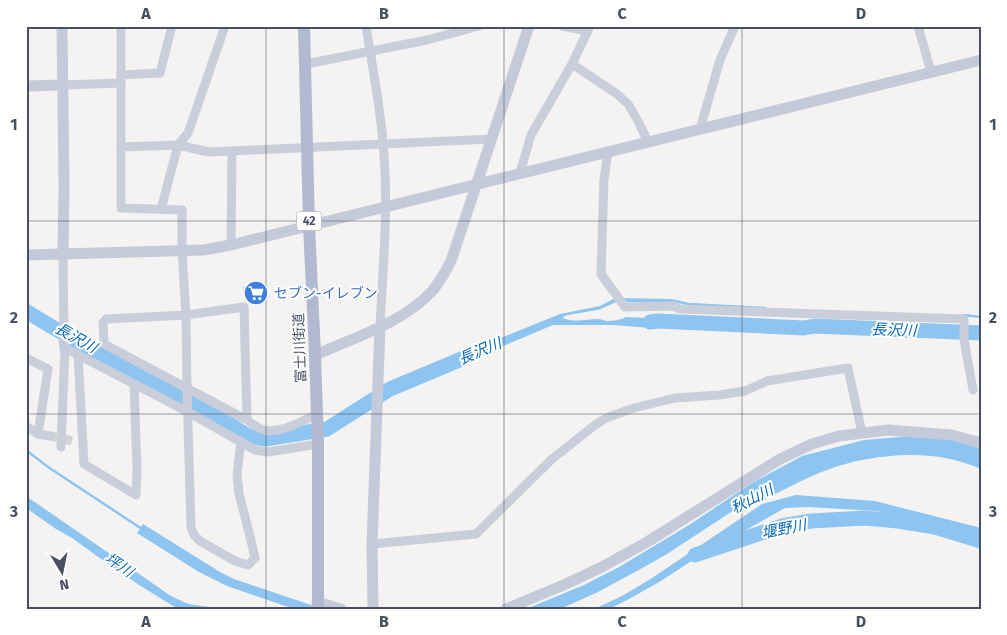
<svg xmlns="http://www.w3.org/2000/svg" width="1007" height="635" viewBox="0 0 1007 635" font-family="'Fira Sans','Noto Sans JP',sans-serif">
	<rect width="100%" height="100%" fill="#f5f3f2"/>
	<g fill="#8dc4f0">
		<path d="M615 298 671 299V302H617C610 304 605 308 597 310 588 312 577 313 568 315L563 317V318C574 323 587 319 598 319 601 319 604 320 606 321 613 321 621 320 626 317L670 319V324L654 325 651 328 612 325H553L449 369 444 361 560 314 600 306Z"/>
		<path d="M911 436 949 438 981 449V458L949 447 911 445 865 448 832 458 799 469 728 514 667 554 646 566 596 593 560 609H526L584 585 619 567 689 525 752 483 802 456 864 440Z"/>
		<path d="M796 495 875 501 981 528V539L966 533 912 519 877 511 808 507 785 508 693 560 661 581 629 599 609 609H594L622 596 649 580 762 504Z"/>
		<path d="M26 496 171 596C176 598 181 601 186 603 196 606 205 605 215 609H178L139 585 104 561 72 538 56 529 26 508Z"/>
		<path d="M143 524 220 572 234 579 323 609H294L227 586 199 572 137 533Z"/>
	</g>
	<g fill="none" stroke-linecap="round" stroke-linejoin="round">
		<g stroke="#8dc4f0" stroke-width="2.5">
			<path d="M668 300 675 301 688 304 765 308"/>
			<path d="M963 315 981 317"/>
			<path d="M26 450 48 467 142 529"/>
		</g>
		<g stroke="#8dc4f0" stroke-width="15">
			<path d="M26 311C91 352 160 386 227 423L248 436 265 439 327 429 390 389 464 358"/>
			<path d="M650 322 658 321 804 328 814 326 981 333"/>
			<path d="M740 504C765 491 790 477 816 466 865 446 931 439 981 461"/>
			<path d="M695 555 782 526 811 521 865 518 898 521 935 527 981 541"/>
		</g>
	</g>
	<path fill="#d2d3da" d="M267 285 268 299 245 301 243 287Z"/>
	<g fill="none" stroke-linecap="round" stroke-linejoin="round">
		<path stroke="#d3d2d5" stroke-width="9" stroke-dasharray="9 4.5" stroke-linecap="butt" d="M50 436 73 441"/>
		<g stroke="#c9ceda" stroke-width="9">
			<path d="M121 26V208L182 210V251L186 315 187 390 191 527 194 535 200 541 235 561 248 565 255 558 250 536 239 494 237 475 241 441"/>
			<path d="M366 26C372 65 380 104 383 143 389 204 383 266 380 327"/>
			<path d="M562 26 587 31"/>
			<path d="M918 26 931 72"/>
			<path d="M306 64 427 40 479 26"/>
			<path d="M572 64 617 94 628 104 638 121 648 142"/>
			<path d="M121 75 160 73 172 26"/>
			<path d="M63 85 121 83"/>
			<path d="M700 129 720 60 735 26"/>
			<path d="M121 147 178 145 209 152 491 139"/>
			<path d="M608 151 604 180 601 274 625 307 672 306 680 309 964 319V340L973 390"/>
			<path d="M520 173 531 135 572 64 590 26"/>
			<path d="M161 209 178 145 188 133 225 26"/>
			<path d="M231 245 232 151"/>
			<path d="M63 253 64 341"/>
			<path d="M78 355 84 464 136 495 137 469 134 384"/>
			<path d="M26 358 48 369 38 434"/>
			<path d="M247 420 244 307 186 315 106 319 103 323 104 344 247 420C251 423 256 427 261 429 277 436 302 421 317 414"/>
			<path d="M26 426 38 434 50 436"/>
			<path d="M61 447 65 348 188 412 255 450 268 452 318 444"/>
			<path d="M372 544 476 534 552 459 595 425 606 418 634 408 675 398 719 395 745 391 767 381 848 368 862 433"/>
		</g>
		<g stroke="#c5cadb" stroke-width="11">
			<path d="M62 26 64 186 63 253"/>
			<path d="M26 86 63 85"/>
			<path d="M26 255 204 250 231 245 981 60"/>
			<path d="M64 341 65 348"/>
			<path d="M315 355C354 338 405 322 433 290 440 281 446 271 451 261L529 26"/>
			<path d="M317 602 341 609"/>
			<path d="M373 609 372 544 380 327"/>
			<path d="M506 609 566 584 602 567 647 542 780 459 812 444 839 436 888 430 952 435 981 443"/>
		</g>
		<path stroke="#b2bad1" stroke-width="12" d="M304 26 309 225 315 355 318 443V609"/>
	</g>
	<path fill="none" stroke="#495061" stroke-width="1" stroke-opacity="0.55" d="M266 26V609M504 26V609M742 26V609M26 221H981M26 414H981"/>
	<defs>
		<g id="supermarket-disc" transform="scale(1.25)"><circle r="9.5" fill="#3f7fe0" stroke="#fff"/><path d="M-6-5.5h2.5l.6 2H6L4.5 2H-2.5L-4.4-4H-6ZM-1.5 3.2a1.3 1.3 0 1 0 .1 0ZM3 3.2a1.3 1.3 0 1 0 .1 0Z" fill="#fff"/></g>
	</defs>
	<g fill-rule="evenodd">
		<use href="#supermarket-disc" x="256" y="293"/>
	</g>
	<g text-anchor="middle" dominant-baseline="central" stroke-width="4" stroke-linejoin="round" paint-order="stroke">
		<rect fill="#fff" stroke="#808490" stroke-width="1" x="296.5" y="211.5" width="25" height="19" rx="4"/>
		<g font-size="12" font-weight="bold" fill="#495061">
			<text x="309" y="221">42</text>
		</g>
		<g font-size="14" fill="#366cbe" stroke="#fff" text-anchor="start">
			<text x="274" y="293">セブン-イレブン</text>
		</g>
		<g font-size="14" fill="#495061" stroke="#fff">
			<text transform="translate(300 348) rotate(-92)">富士川街道</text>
		</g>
		<g font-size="15" font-style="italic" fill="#0768b6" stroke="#fff">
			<text transform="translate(894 330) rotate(2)">長沢川</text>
			<text transform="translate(76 338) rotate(29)">長沢川</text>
			<text transform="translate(480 351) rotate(-23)">長沢川</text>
			<text transform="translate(752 499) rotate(-27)">秋山川</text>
			<text transform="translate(784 529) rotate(-11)">堰野川</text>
			<text transform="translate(119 565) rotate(34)">坪川</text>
		</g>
	</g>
	<rect width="1007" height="635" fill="none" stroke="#ffffff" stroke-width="55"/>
	<g transform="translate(62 572) rotate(170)" stroke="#ffffff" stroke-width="4" paint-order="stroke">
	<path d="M0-4L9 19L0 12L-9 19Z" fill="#495061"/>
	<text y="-8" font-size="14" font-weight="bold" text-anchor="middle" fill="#495061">N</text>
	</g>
	<rect x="28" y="28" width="952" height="580" fill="none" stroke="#495061" stroke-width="2"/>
	<g font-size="16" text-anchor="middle" font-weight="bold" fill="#495061">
		<text x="146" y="19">A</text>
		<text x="384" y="19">B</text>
		<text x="622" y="19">C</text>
		<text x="861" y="19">D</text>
		<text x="14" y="130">1</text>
		<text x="993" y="130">1</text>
		<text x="14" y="323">2</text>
		<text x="993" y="323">2</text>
		<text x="14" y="517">3</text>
		<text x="993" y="517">3</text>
		<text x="146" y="627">A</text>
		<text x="384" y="627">B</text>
		<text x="622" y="627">C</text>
		<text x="861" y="627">D</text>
	</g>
</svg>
